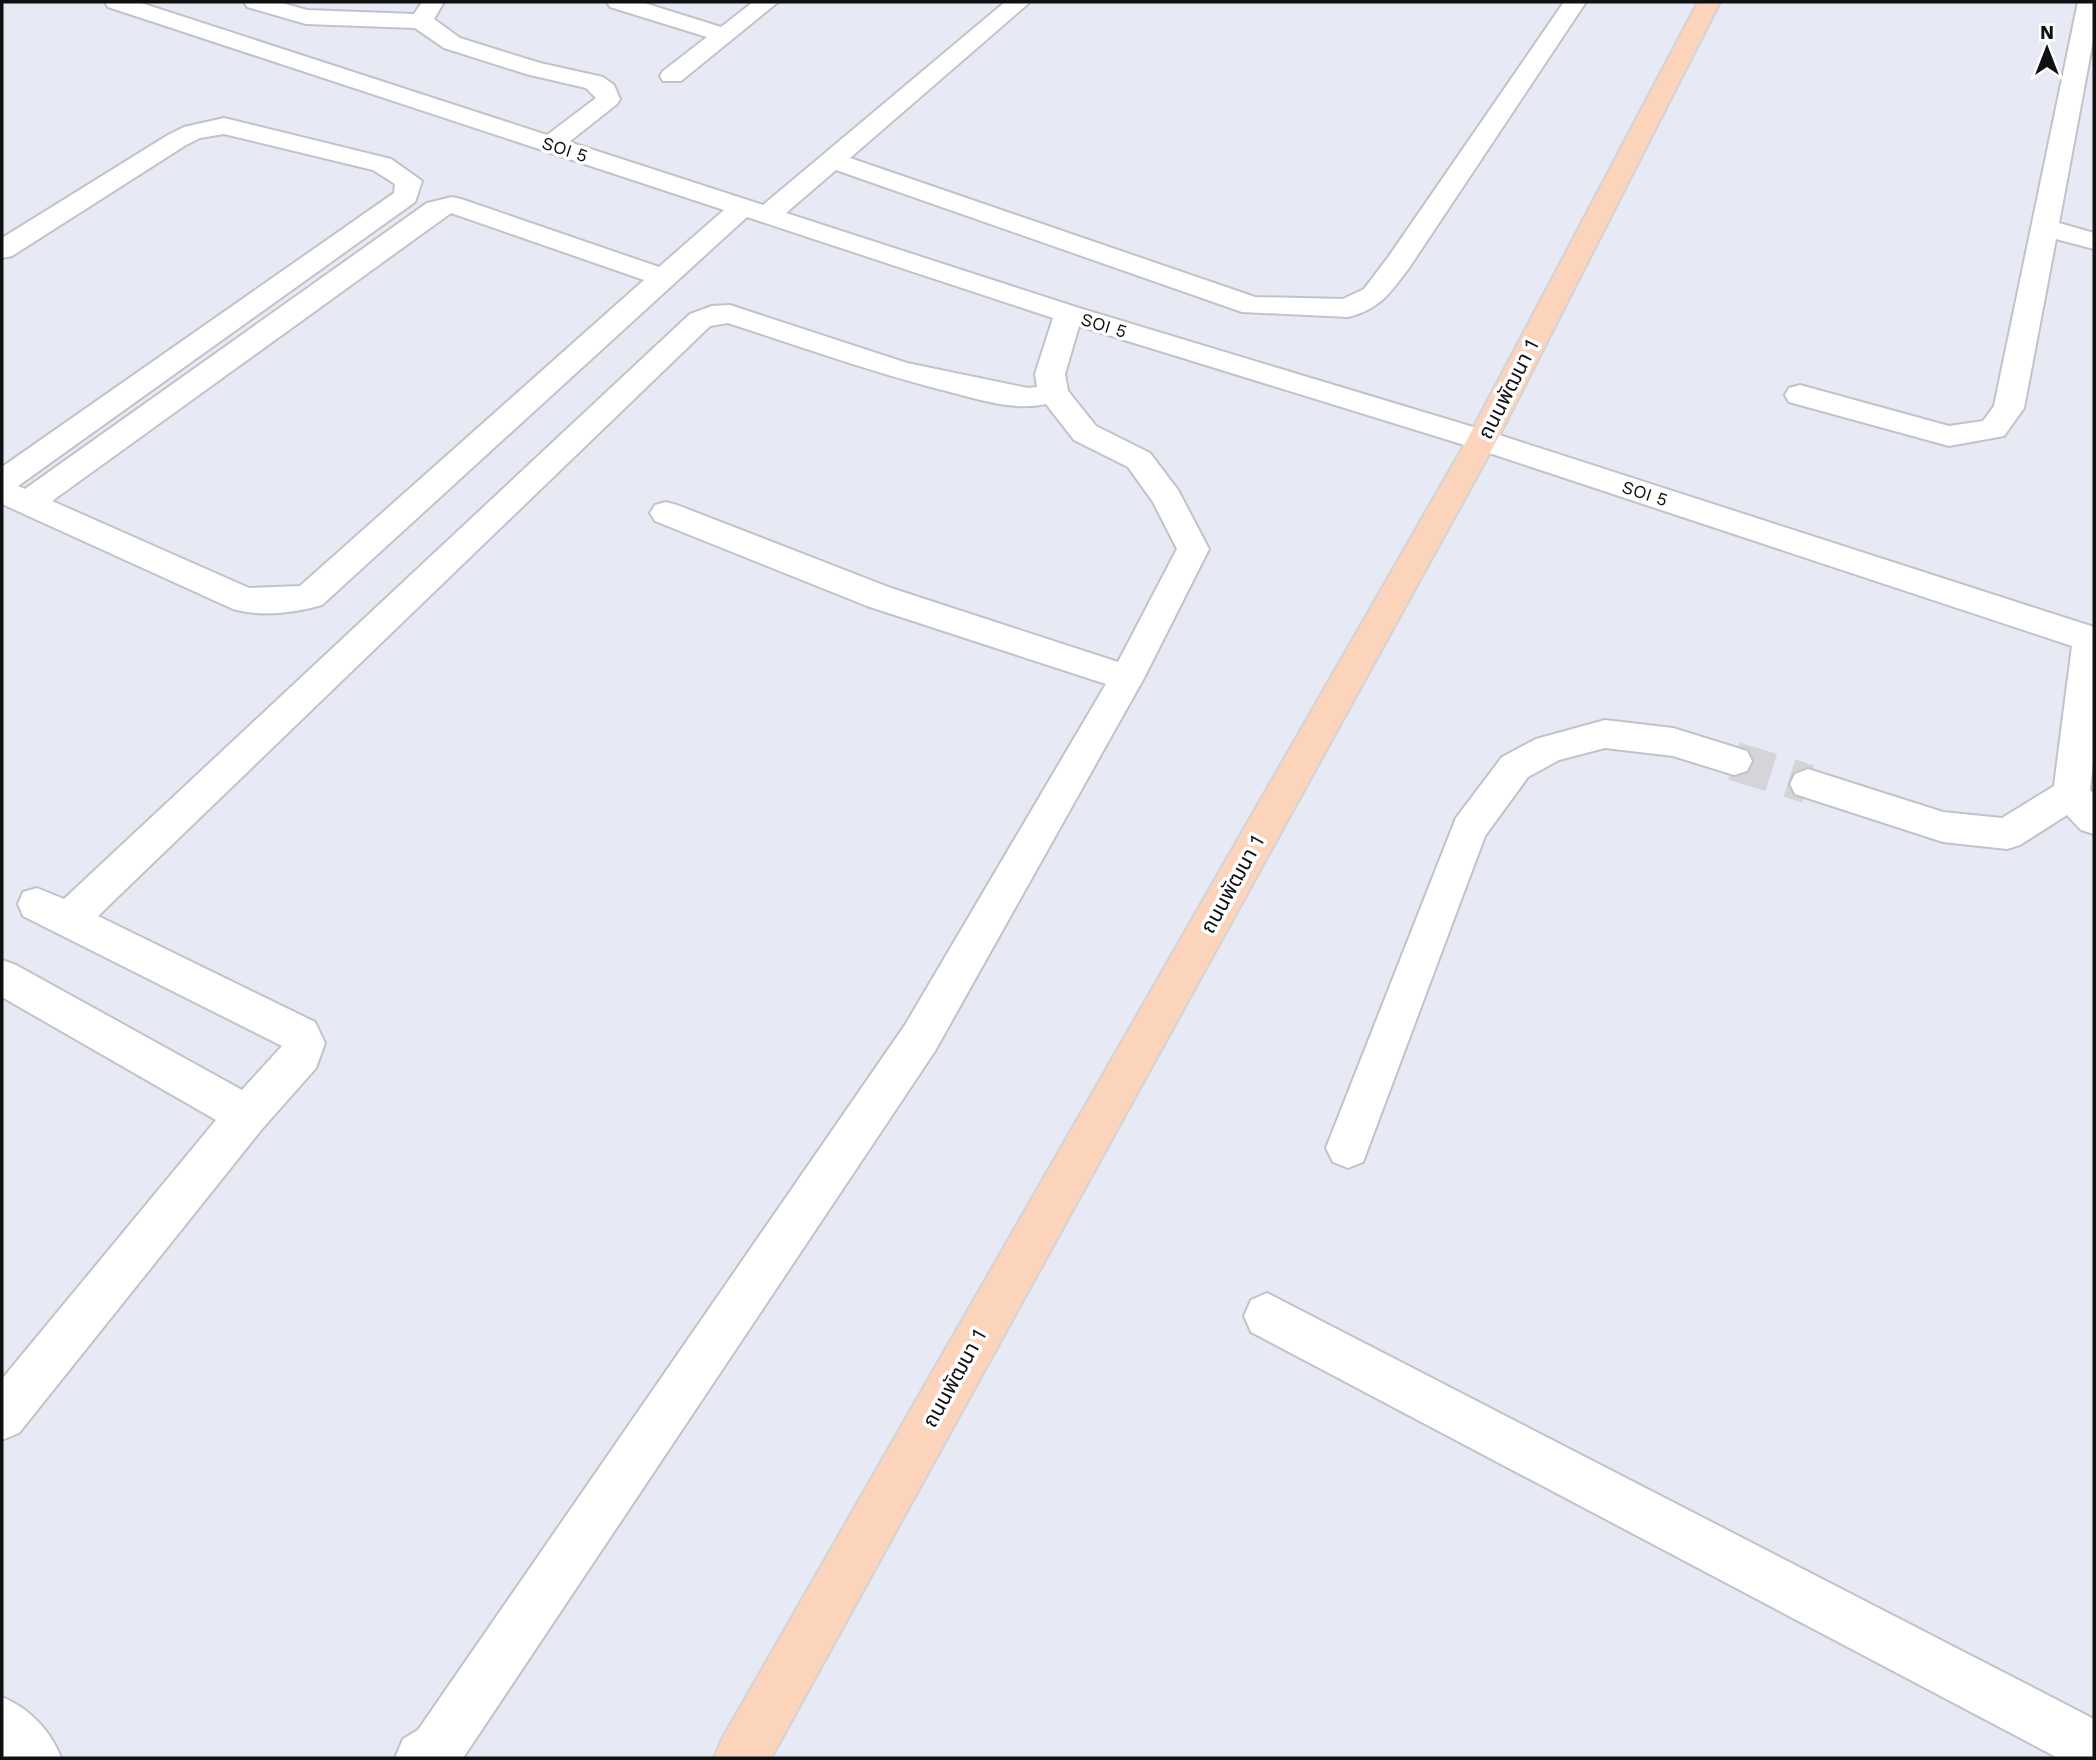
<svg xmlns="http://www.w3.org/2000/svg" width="2096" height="1760" viewBox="0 0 2096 1760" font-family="'Work Sans','Noto Sans Thai',sans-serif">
	<rect width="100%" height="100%" fill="#f6f7fc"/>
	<rect fill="#e7e9f4" x="2" y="2" width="2092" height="1756"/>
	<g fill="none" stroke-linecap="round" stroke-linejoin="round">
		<path stroke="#d4d4d9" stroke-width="39" stroke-dasharray="39 19" stroke-linecap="butt" d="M1734 761 1808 784"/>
		<g stroke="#c2c3c8" stroke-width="4">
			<g id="minor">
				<path d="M105 2H138L547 135 596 98 586 88 526 74 444 48 415 28 306 24 247 7 244 2H279L307 10 414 14 422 2H444L434 19 460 38 540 63 603 77 614 85 620 99 617 104 569 142 763 205 1005 2H1030L850 158 1255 297 1343 299 1364 289 1389 256 1564 2H1586L1409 268C1390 293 1380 309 1348 317L1242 312 836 170 786 213 1079 308 1493 433 2094 627V752L2090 790 2094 794V834L2081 830 2067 815 2020 845 2007 849 1943 842 1795 794 1790 784 1795 774 1808 769 1943 812 2002 818 2054 786 2072 646 1471 447 1079 326 1065 374 1068 391 1096 426 1150 453 1178 490 1209 549 1144 678 935 1051 463 1758H395L403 1739 418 1730 905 1025 1106 684 867 606 655 521 650 513 655 505 666 502 677 505 891 588 1118 662 1177 549 1153 502 1128 467 1074 440 1046 404C1013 411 982 400 950 392 875 373 802 347 728 323L710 326 98 916 315 1022 325 1043 316 1068 262 1129 19 1433 2 1440V1379L216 1120 2 997V960L16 965 242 1090 282 1046 23 916 18 904 23 892 37 888 64 899 690 314 712 306 730 305 907 363 1028 388 1037 387 1035 374 1053 318 747 217 322 605C294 613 261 617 233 609L2 504V467L394 193 395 184 373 170 224 134 200 138 186 145 12 256 2 258V238L168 135 184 127 224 118 391 159 422 181 415 202 18 486 25 489 427 203 452 197 461 199 659 267 724 210 108 7ZM451 213 644 280 300 586 249 588 52 501Z"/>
				<path d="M607 2H641L721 27 753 2H778L681 81H663L660 76 663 71 707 37 610 7Z"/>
				<path d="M2078 2H2094V35L2059 223 2094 233V249L2056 239 2024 408 2004 436 1949 446 1789 402 1785 395 1789 388 1800 385 1949 426 1983 421 1994 406Z"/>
				<path d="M1605 720 1673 728 1747 751 1752 761 1747 771 1734 775 1673 756 1605 748 1559 760 1528 777 1485 836 1363 1162 1348 1168 1333 1162 1326 1148 1456 818 1502 757 1536 739Z"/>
				<path d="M1267 1293 2094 1719V1758H2058L1251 1332 1244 1316 1251 1300Z"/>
				<path d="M2 1697C29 1708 51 1731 61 1758H2Z"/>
			</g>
		</g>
		<g stroke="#d4d4d4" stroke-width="4">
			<path id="major" d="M1698 2H1720L1497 440 771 1758H714L722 1739 1467 440Z"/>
		</g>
		<use href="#minor" fill="#fff" fill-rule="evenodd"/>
		<use href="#major" fill="#fcd4bc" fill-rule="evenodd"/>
	</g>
	<g text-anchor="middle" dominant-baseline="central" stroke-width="7" stroke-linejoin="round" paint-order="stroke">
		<g font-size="18" fill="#101012" stroke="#fff">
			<text transform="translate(565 149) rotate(18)">SOI 5</text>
			<text transform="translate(1104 325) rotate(17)">SOI 5</text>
			<text transform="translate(1645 493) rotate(18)">SOI 5</text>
		</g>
		<g font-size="21" fill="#101012" stroke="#fff">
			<text transform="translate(1508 389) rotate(-63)">ถนนพัฒนา 1</text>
			<text transform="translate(1232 884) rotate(-61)">ถนนพัฒนา 1</text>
			<text transform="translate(954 1378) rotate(-61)">ถนนพัฒนา 1</text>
		</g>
	</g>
	<rect width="2096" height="1760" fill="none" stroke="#101012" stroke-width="7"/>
	<g transform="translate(2047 49)" stroke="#ffffff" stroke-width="5" paint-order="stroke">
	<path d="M0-5L12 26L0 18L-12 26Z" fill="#101012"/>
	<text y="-10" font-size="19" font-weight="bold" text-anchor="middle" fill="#101012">N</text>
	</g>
</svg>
